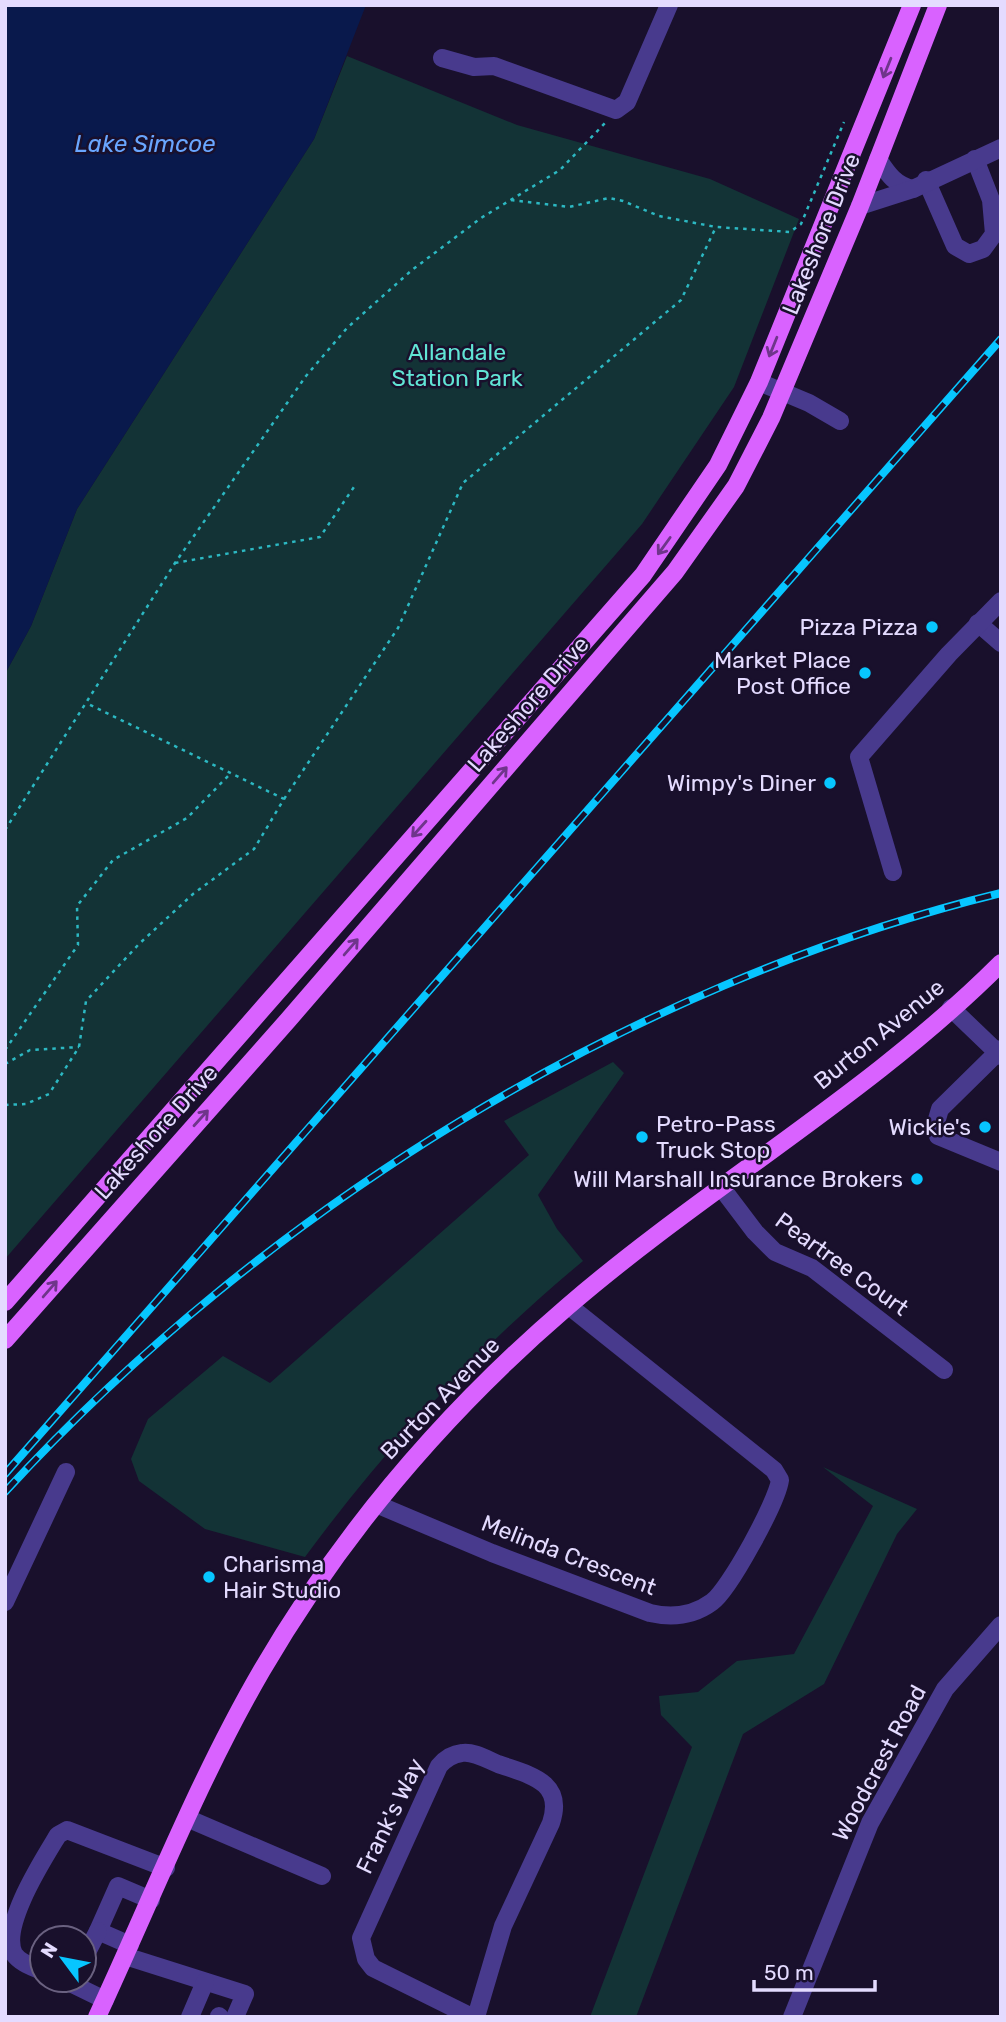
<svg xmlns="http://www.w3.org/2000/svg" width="1006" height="2022" viewBox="0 0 1006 2022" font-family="Rubik,sans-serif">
	<rect width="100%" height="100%" fill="#19102c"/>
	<g fill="#133336">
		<path d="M347 56 517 125 710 179 799 219 734 387 642 524 5 1259V674L31 626 77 509 314 139Z"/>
		<path d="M613 1062 624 1073 538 1195 557 1229 583 1261C477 1349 386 1447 305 1557L205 1529 139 1481 131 1459 148 1419 223 1356 270 1383 529 1155 504 1121Z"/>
		<path d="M823 1467 917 1509 897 1534 824 1684 743 1734 636 2017H590L692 1747 661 1715 659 1696 698 1692 737 1661 794 1654 873 1506Z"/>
	</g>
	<path fill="#09194c" d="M5 5H366L314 139 77 509 31 626 5 674Z"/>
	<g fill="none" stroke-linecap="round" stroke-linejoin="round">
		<g stroke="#2cb8c2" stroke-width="2.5" stroke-dasharray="3.5 5" stroke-linecap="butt">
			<path d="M511 200 569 207 609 198 623 201 659 216 716 227 790 232 801 224 844 122"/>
			<path d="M175 563 320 537 356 484"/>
			<path d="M284 799 398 628 463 483 681 300 716 227"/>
			<path d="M5 830 175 563 306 376 347 328 412 270 481 218 560 170 605 123"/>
			<path d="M5 1050 78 945 77 906 113 860 187 818 231 773"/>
			<path d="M5 1064 30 1050 79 1047"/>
			<path d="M5 1105 26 1104 49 1094 79 1047 86 1001 139 944 193 894 254 849 284 799 86 703"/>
		</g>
		<g stroke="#483a8d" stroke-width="18">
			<path d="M442 58 474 67 494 66 616 110 627 102 669 5"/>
			<path d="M878 159C888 174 895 185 913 189"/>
			<path d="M926 180 955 246 969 254 983 249 994 234 991 200 975 159"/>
			<path d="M860 206 913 189 1001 148"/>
			<path d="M759 382 809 403 840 421"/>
			<path d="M978 623 1001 643"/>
			<path d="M893 872 859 757 949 654 1001 601"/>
			<path d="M951 1008 1001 1056"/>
			<path d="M1001 1049 940 1109 935 1126 938 1136 1001 1162"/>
			<path d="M721 1187 755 1232 775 1252 812 1268 944 1370"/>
			<path d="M376 1504 492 1553 650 1613C672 1618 693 1616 712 1602 729 1590 777 1502 780 1480L774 1470 569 1306"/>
			<path d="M5 1602 66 1472"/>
			<path d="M189 1819 322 1876"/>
			<path d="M130 1945 98 1931 118 1886 151 1900"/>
			<path d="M125 1956 245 1994 235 2017"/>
			<path d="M84 1958 98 1931"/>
			<path d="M42 1971C33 1967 20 1963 14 1954 0 1926 43 1860 58 1835L67 1830 166 1868"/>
			<path d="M64 1980 105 2000"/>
			<path d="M219 2016 220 2017"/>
			<path d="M190 2017 205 1982"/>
			<path d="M472 2017 373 1968 366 1959 361 1938 439 1766C445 1759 452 1754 462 1753 473 1751 488 1760 498 1764 529 1775 565 1781 551 1823L503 1926 476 2017"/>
			<path d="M792 2017 870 1823 945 1689 1001 1625"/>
		</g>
		<g stroke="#d962ff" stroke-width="18">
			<path d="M5 1302 643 575 718 465 759 382 912 5"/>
			<path d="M5 1340 289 1019 675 572 736 486 771 418 860 206 938 5"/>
			<path d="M97 2017C151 1901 198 1780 262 1670 342 1533 446 1411 567 1307 706 1187 870 1094 1001 963"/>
		</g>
		<g stroke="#07c6ff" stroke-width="8">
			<g id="rail">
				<path d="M5 1474 1001 339"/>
				<path d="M5 1492C264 1210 628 984 1001 893"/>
			</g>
		</g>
		<use href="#rail" stroke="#19102c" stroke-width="5" stroke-dasharray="16" stroke-linecap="butt"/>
	</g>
	<defs><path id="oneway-shaft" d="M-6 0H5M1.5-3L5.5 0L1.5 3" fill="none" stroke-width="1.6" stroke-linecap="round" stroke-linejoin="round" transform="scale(1.75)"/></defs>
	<g stroke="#6f358b">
		<use href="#oneway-shaft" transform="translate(887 68) rotate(112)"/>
		<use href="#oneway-shaft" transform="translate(773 347) rotate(112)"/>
		<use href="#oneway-shaft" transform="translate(664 546) rotate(126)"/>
		<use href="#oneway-shaft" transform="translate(500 775) rotate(-49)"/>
		<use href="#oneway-shaft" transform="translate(419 829) rotate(132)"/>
		<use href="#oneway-shaft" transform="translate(351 947) rotate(-49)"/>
		<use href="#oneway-shaft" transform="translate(201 1118) rotate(-48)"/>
		<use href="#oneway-shaft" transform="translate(50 1289) rotate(-49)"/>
	</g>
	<g fill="#07c6ff" stroke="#19102c" stroke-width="2.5">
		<circle cx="932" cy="627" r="7"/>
		<circle cx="865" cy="673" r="7"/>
		<circle cx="830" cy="783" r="7"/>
		<circle cx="985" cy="1127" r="7"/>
		<circle cx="642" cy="1137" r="7"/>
		<circle cx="917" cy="1179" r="7"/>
		<circle cx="209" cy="1577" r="7"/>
	</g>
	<g text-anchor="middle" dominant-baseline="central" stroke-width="5" stroke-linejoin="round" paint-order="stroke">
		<g font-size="23" fill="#e4dbff" stroke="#19102c">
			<text transform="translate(821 234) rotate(-68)">Lakeshore Drive</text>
			<text transform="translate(528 704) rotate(-49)">Lakeshore Drive</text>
			<text transform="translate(879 1034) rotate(-39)">Burton Avenue</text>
			<text transform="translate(156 1132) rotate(-48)">Lakeshore Drive</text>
			<text transform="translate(842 1264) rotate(36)">Peartree Court</text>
			<text transform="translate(440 1398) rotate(-46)">Burton Avenue</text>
			<text transform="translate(569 1555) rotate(21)">Melinda Crescent</text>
			<text transform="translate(879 1763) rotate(-62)">Woodcrest Road</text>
			<text transform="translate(390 1816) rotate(-64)">Frank's Way</text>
		</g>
		<g font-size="23" fill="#61e5d5" stroke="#19102c">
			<text x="457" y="352">Allandale<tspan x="457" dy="26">Station Park</tspan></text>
		</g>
		<g font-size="23" fill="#e4dbff" stroke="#19102c" text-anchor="end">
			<text x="918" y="627">Pizza Pizza</text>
			<text x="851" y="660">Market Place<tspan x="851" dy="26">Post Office</tspan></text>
			<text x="816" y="783">Wimpy's Diner</text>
			<text x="656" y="1124" text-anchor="start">Petro-Pass<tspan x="656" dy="26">Truck Stop</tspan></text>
			<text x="971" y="1127">Wickie's</text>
			<text x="903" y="1179">Will Marshall Insurance Brokers</text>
			<text x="223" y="1564" text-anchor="start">Charisma<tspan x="223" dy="26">Hair Studio</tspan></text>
		</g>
		<g font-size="24" font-style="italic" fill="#69a6ff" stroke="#19102c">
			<text x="145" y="144">Lake Simcoe</text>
		</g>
	</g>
	<rect width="1006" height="2022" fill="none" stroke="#e4dbff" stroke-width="14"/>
	<g transform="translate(63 1959) rotate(302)"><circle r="33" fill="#19102c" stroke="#6a6180" stroke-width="2"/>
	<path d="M0-5L12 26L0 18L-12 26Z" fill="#07c6ff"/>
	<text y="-10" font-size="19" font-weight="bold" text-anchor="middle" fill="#e4dbff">N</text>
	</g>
	<path d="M754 1980v10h121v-10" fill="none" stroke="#e4dbff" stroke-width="3.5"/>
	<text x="764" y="1980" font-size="21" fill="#e4dbff" stroke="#19102c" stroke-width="5" paint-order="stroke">50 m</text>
</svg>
